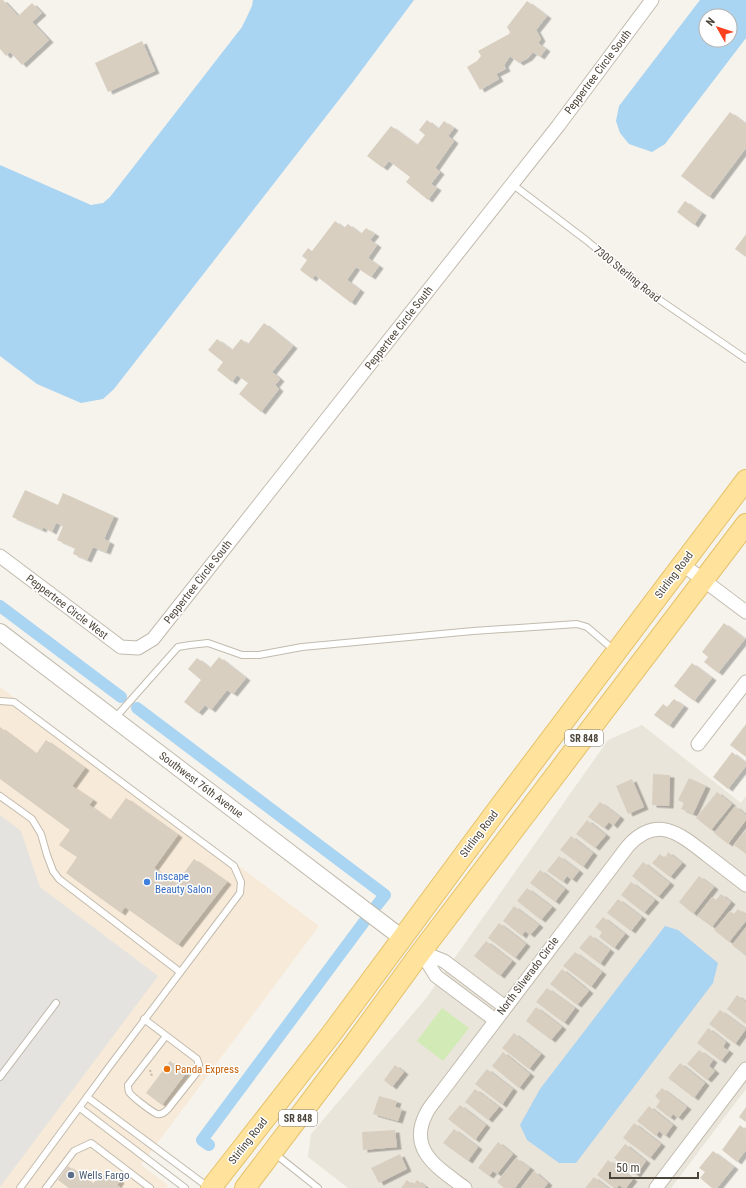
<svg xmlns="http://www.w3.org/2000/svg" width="746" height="1188" viewBox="0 0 746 1188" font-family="'Roboto Condensed',sans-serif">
	<defs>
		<filter id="shadow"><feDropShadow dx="4.5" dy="2.5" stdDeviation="0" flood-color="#0004"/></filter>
	</defs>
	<rect width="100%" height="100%" fill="#f6f3ec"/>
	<path fill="#eae5da" d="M642 725 741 803 746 796V1089L671 1188H348L308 1157 311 1134 427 997 608 740Z"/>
	<path fill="#f7ead8" d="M0 687 319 926 141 1165 168 1185 166 1188H0Z"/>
	<path fill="#d2eab5" d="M442 1008 469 1028 443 1061 417 1041Z"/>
	<path fill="#e5e3e0" d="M0 815 21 831 40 887 158 976 0 1187Z"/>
	<g fill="#a9d4f2" fill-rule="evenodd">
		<path d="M253 0H414L352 83 114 389 103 399 81 403 37 384 0 356V165L91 205 103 203 110 197 242 27 252 6Z"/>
		<path d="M700 0H746V38L665 144 652 152 629 144 620 133 616 121 619 106ZM706 16H730V40H706Z"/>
		<path d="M665 926 678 930 718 963 713 983 576 1163H559L527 1140 520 1125 540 1089Z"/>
	</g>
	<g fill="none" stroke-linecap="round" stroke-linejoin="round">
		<g stroke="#a9d4f2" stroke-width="12">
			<path d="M0 606 121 697"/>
			<path d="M137 708 385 895 377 905"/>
			<path d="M209 1145 202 1140 364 922"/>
		</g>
	</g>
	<g fill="#d8cfc1" filter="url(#shadow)">
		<path d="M0 0H3L18 16 32 3 42 13 32 22 49 40 22 65 10 52 6 56 0 49Z"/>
		<path d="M527 1 547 16 536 30 541 39 538 43 546 49 540 57 533 52 528 58 519 63 510 56 504 65 506 69 496 74 499 79 480 90 467 67 477 61 481 56 478 51 509 34 510 32 507 27Z"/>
		<path d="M142 41 155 71 108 92 95 63Z"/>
		<path d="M730 112 746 124V148L709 197 681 176Z"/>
		<path d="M427 120 438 129 444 121 454 128 448 136 454 141 435 168 440 172 431 184 437 188 428 200 406 182 410 177 389 161 383 168 367 156 391 126 417 145 425 135 419 130Z"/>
		<path d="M685 201 702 213 694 225 677 212Z"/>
		<path d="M335 221 344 228 348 224 361 234 366 228 375 234 370 240 377 245 368 258 379 266 371 277 356 267 347 280 360 290 351 303 315 275 312 279 300 270 307 260 302 256 308 248 312 251Z"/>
		<path d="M746 234V257L735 249Z"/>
		<path d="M264 323 293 346 272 372 280 379 275 385 279 389 261 412 239 394 248 383 237 375 232 382 217 370 223 362 208 350 217 339 232 350 241 339 248 344Z"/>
		<path d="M25 490 58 505 63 493 114 516 104 539 110 542 106 552 93 547 87 560 73 554 75 548 57 540 63 526 56 523 52 532 43 527 42 530 12 517Z"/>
		<path d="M724 623 745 639 718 673 704 662 708 657 702 652Z"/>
		<path d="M219 657 246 678 233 694 227 690 211 710 205 705 198 713 184 702 201 680 188 669 197 658 210 668Z"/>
		<path d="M692 663 712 678 694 701 674 686Z"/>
		<path d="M674 699 684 706 669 726 654 715 663 704 667 707Z"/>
		<path d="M746 724V757L730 745Z"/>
		<path d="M0 727 36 754 46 740 85 768 72 786 93 800 89 805 110 820 126 798 178 835 154 868 176 884 194 859 227 882 178 945 125 907 121 913 66 873 77 857 59 845 70 830 0 779Z"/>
		<path d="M732 752 746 763V766L728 789 713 777Z"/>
		<path d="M653 774 670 775 669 806 652 805Z"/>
		<path d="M689 778 706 786 693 814 681 809 684 803 678 800Z"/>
		<path d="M632 779 644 807 628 814 616 786Z"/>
		<path d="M717 792 732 804 711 830 696 818Z"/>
		<path d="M600 802 620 817 613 826 609 822 604 828 588 817Z"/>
		<path d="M735 806 746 815V820L728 844 714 833Z"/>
		<path d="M587 820 606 835 595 848 576 834Z"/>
		<path d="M746 830V854L734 845Z"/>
		<path d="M571 836 593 853 583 867 560 850Z"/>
		<path d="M668 852 682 863 670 877 652 863 660 854 665 858Z"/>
		<path d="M559 856 579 871 572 880 567 876 563 882 547 871Z"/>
		<path d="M643 862 670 883 658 897 632 876Z"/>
		<path d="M540 870 565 889 555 902 530 883Z"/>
		<path d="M699 876 714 887 693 914 679 902Z"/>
		<path d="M631 882 655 900 644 913 621 895Z"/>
		<path d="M527 888 552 907 541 920 517 901Z"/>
		<path d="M721 894 731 902 712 927 697 916 712 897 716 900Z"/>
		<path d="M618 899 642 917 631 931 607 913Z"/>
		<path d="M514 906 539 925 530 935 525 931 522 936 503 921Z"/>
		<path d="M738 909 746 915V921L729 942 714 930 730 911 734 914Z"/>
		<path d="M603 917 625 934 614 948 599 937 602 932 595 927Z"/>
		<path d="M499 923 526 944 515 958 488 938Z"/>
		<path d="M746 927V956L732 945Z"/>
		<path d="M590 935 610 950 600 964 579 948Z"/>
		<path d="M486 941 512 961 500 976 474 956Z"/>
		<path d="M575 952 602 972 591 987 563 966Z"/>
		<path d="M562 969 589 991 577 1005 550 984Z"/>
		<path d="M547 988 575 1008 564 1023 536 1002Z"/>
		<path d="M737 995 746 1002V1024L727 1009Z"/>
		<path d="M536 1007 562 1027 551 1040 526 1021Z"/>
		<path d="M720 1010 746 1029 735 1044 709 1024Z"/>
		<path d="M708 1028 726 1042 723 1047 729 1051 721 1061 697 1043Z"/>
		<path d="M514 1033 541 1054 529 1069 502 1048Z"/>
		<path d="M699 1050 713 1060 709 1066 715 1071 707 1080 687 1064Z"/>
		<path d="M503 1052 530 1074 519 1088 492 1066Z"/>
		<path d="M170 1061 186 1073 162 1105 146 1093Z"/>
		<path d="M680 1063 705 1083 694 1098 668 1078Z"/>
		<path d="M395 1065 404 1072 392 1087 384 1080Z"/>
		<path d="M487 1069 513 1089 502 1105 475 1084Z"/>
		<path d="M662 1088 687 1107 678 1118 673 1114 670 1118 656 1107 660 1101 655 1096Z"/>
		<path d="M475 1089 499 1107 488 1120 465 1102Z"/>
		<path d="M379 1096 397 1101 395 1107 402 1109 398 1121 373 1114Z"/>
		<path d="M460 1105 486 1125 475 1140 448 1119Z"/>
		<path d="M649 1106 673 1125 665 1136 659 1131 656 1136 637 1121Z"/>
		<path d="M746 1107V1122L739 1117Z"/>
		<path d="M634 1123 661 1144 650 1158 623 1138Z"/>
		<path d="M740 1125 746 1130V1150L737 1162 722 1150Z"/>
		<path d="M454 1129 478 1147 468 1161 443 1143Z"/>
		<path d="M395 1130 397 1147 363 1150 362 1132Z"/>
		<path d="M498 1142 513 1154 497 1174 493 1171 489 1176 478 1168Z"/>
		<path d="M625 1144 646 1161 636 1175 614 1158Z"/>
		<path d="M713 1151 734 1167 717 1188H712L700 1178 705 1172 699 1168Z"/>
		<path d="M400 1154 407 1169 379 1183 371 1168Z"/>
		<path d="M516 1158 530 1168 515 1188H504L497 1182Z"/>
		<path d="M608 1160 633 1179 626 1188H623L619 1185 617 1188H614L597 1175Z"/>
		<path d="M68 1166 93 1184 101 1173 107 1178 110 1173 120 1181 117 1185 121 1188H69L58 1180Z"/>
		<path d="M534 1171 548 1183 544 1188H521Z"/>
		<path d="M594 1177 608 1188H585Z"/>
		<path d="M407 1180 413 1185 417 1180 426 1187 425 1188H401Z"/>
	</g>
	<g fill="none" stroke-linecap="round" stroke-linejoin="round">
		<g stroke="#c2bbae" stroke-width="8">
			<g id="service">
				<path d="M512 184 586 240 651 294 746 359"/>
				<path d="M0 701 14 702 234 866 241 882 240 893 109 1067 87 1097 20 1188"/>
				<path d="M115 718 178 647 190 645 208 643 242 655H259L302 647 473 631 577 624 587 627 615 651"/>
				<path d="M0 796 32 819 41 834 47 855 53 871 59 879 180 972"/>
				<path d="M144 1019 197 1059 199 1065 198 1071 168 1109C165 1112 162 1115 157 1114 152 1112 131 1096 129 1092 128 1089 128 1088 128 1085L166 1036"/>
				<path d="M0 1077 56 1003"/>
				<path d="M87 1097 208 1187"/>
				<path d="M80 1108 185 1188"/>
				<path d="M274 1153 318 1188"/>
				<path d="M46 1188 74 1151 91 1143 150 1188"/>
			</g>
		</g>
		<g stroke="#c2bbae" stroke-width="15">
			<g id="minor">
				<path d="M0 556 121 647 138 648 153 639 558 126 652 0"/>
				<path d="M682 564 746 612"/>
				<path d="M698 744 746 682"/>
				<path d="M421 952 436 976 495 1020"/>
				<path d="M421 952 444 961 505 1007"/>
				<path d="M465 1188C440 1169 407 1151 426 1114 429 1107 435 1101 440 1094L628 846C657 814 680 834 707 855 720 865 733 875 746 885"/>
				<path d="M656 1188 746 1069"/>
			</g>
		</g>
		<g stroke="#c2bbae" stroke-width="18">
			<path id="tertiary" d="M0 632 402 938"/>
		</g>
		<g stroke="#e6c16a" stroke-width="22">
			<g id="primary">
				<path d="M211 1188 332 1033 497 810 746 480"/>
				<path d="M245 1188 351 1048 421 952 746 524"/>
			</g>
		</g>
		<path stroke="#c4b79f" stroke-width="2" stroke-dasharray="2 2" stroke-linecap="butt" d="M150 1070 152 1076"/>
		<use href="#service" stroke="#fff" stroke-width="6"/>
		<use href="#minor" stroke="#fff" stroke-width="13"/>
		<use href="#tertiary" stroke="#fff" stroke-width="16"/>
		<use href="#primary" stroke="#ffe39c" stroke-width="20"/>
	</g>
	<circle fill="#3f7fe0" stroke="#fff" stroke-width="1.5" cx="147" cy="882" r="4"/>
	<circle fill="#e8710a" stroke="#fff" stroke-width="1.5" cx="167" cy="1069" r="4"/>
	<circle fill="#5c6f8a" stroke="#fff" stroke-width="1.5" cx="71" cy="1175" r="4"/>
	<g text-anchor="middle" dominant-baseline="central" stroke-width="3" stroke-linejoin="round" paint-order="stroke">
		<g fill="#fff" stroke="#817c74" stroke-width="1">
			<rect x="565" y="730" width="38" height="16" rx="3"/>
			<rect x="279" y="1110" width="38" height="16" rx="3"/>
		</g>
		<g font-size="10" font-weight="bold" fill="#4b4439">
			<text x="584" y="738">SR 848</text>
			<text x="298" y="1118">SR 848</text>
		</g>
		<g font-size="11" fill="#4b4439" stroke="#fff">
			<text transform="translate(598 72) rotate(-53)">Peppertree Circle South</text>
			<text transform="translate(627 274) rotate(39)">7300 Sterling Road</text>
			<text transform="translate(399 328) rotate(-52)">Peppertree Circle South</text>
			<text transform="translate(674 575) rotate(-53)">Stirling Road</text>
			<text transform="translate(198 582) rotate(-52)">Peppertree Circle South</text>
			<text transform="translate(67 607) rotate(37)">Peppertree Circle West</text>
			<text transform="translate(201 785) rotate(37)">Southwest 76th Avenue</text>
			<text transform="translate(479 834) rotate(-53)">Stirling Road</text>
			<text transform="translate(528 976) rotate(-53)">North Silverado Circle</text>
			<text transform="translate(248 1141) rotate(-52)">Stirling Road</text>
		</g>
		<g font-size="11" fill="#366cbe" stroke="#fff" text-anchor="start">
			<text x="155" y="876">Inscape<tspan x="155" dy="13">Beauty Salon</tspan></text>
		</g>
		<g font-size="11" fill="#c56008" stroke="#fff" text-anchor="start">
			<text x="175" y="1069">Panda Express</text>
		</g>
		<g font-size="11" fill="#4e5e75" stroke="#fff" text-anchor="start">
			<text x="79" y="1175">Wells Fargo</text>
		</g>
	</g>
	<g transform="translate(718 28) rotate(309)"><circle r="19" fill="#ffffff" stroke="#b7b4b0"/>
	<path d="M0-3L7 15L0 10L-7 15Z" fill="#fc3f1d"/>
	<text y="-6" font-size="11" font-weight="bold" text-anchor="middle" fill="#4b4439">N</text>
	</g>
	<path d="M610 1172v6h88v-6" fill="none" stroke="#4b4439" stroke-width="2"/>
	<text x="616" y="1172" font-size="12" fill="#4b4439" stroke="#ffffff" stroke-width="3" paint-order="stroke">50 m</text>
</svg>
